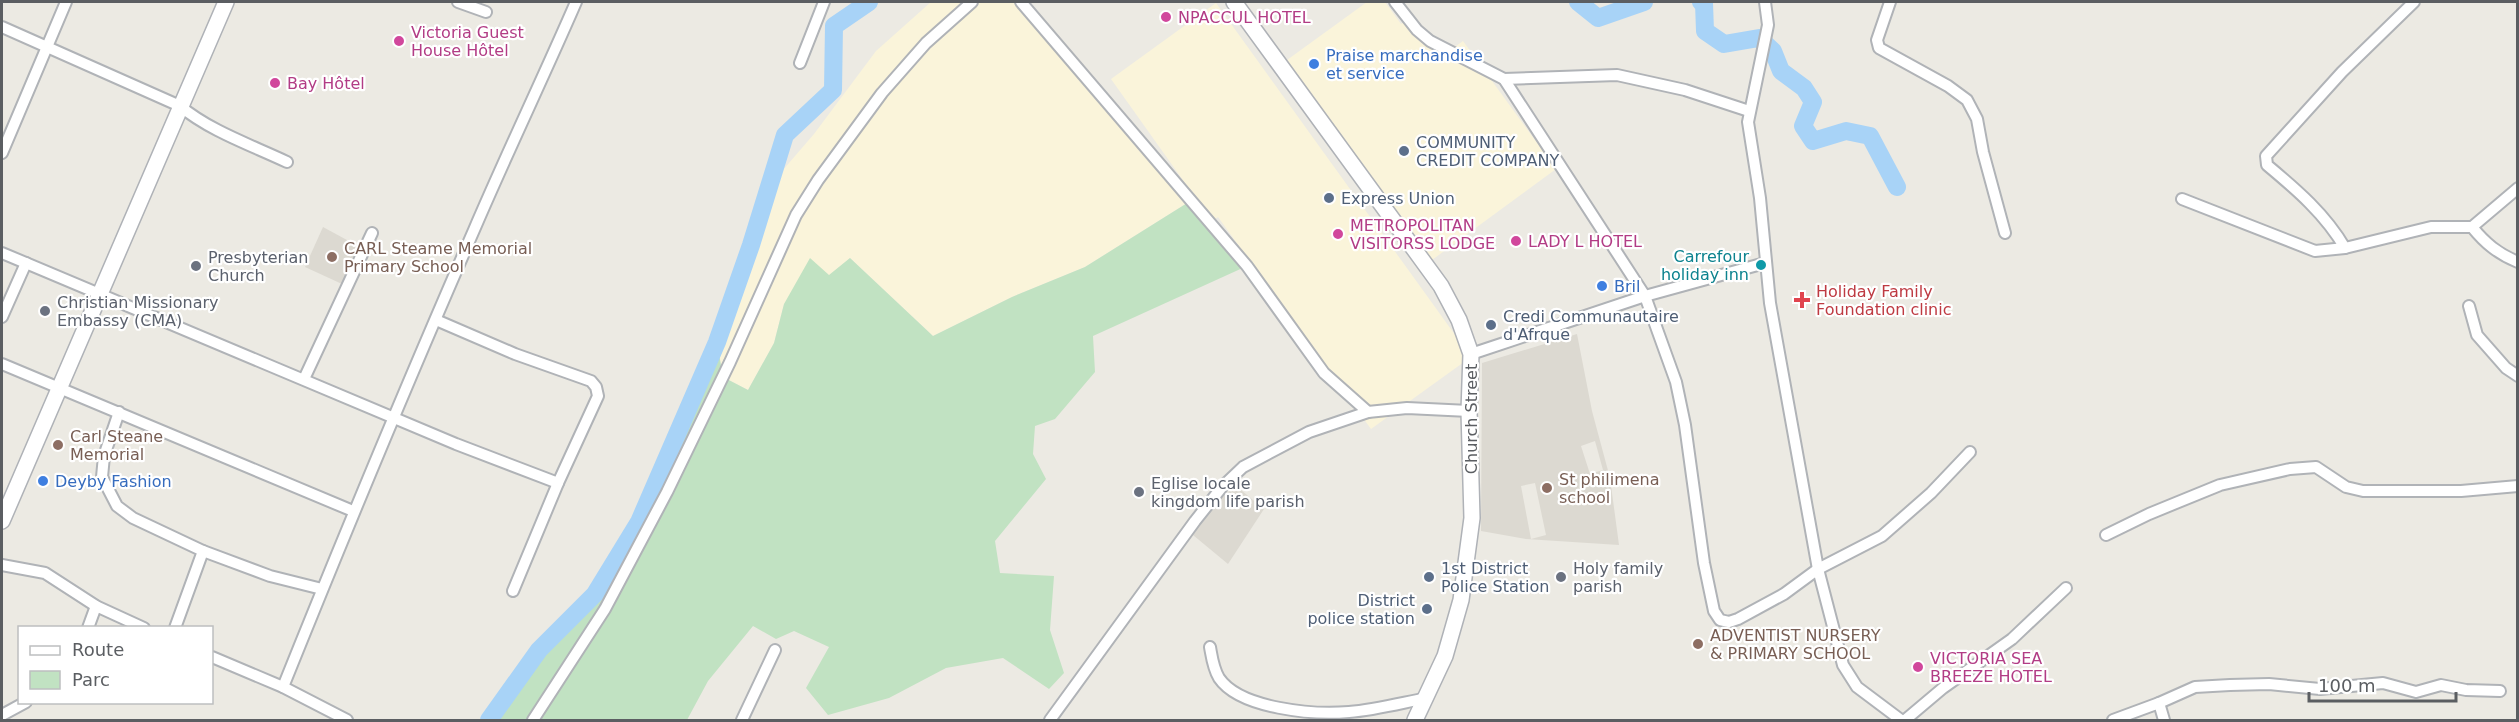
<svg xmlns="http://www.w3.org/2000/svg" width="2519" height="722" viewBox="0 0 2519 722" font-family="'DejaVu Sans',sans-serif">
	<rect width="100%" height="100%" fill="#eceae3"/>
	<g fill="#faf4da">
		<path d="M931 2H1021L1192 200 1085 267 1012 297 933 336 850 258 829 276 784 304 774 343 748 390 723 377 717 342 770 185 814 134 876 51Z"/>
		<path d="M1367 2H1385L1401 24 1412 16 1441 57 1463 41 1556 169 1432 260 1287 60Z"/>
		<path d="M1216 3 1471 357 1371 429 1218 217 1212 221 1111 79Z"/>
	</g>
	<g fill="#dcd9d1" fill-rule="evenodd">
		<path d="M323 227 358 246 342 284 305 267Z"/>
		<path d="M1577 334 1592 411 1610 478 1619 545 1526 539 1481 531 1482 363ZM1595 441 1603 470 1590 474 1581 446ZM1535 483 1546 535 1531 539 1521 486Z"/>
		<path d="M1236 486 1264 509 1228 564 1193 535 1218 500Z"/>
	</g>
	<path fill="#c1e2c2" d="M1192 200 1247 266 1093 336 1095 372 1055 419 1035 426 1033 454 1046 479 995 541 1000 573 1054 576 1050 630 1064 673 1049 689 1003 658 946 668 889 698 828 715 806 688 829 647 794 631 776 639 753 626 708 681 687 720H489L539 650 595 594 639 522 717 342 723 377 748 390 774 343 784 304 810 258 829 275 850 258 933 336 1012 297 1085 267Z"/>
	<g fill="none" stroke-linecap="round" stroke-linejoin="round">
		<g stroke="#a8d3f7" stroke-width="18">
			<path d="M1578 2 1598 18 1644 2"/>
			<path d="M1701 2 1704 3 1705 31 1724 44 1759 38 1773 51 1781 71 1804 88 1813 102 1803 126 1813 141 1846 131 1870 136 1897 187"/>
			<path d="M489 720 539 650 595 594 639 522 717 342 751 245 785 135 833 90 834 26 869 2"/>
		</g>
		<g stroke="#b0b3b7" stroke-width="14">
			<g id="street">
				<path d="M458 2 486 12"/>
				<path d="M1021 2 1247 266 1324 373 1368 412"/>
				<path d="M1395 2 1417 30 1430 41 1504 79 1645 296 1676 382 1685 425 1704 563 1714 611 1720 620 1729 622 1738 619 1784 594 1818 569 1882 536 1931 493 1970 452"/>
				<path d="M1765 2 1768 25 1748 122 1760 198 1770 303 1818 569 1843 665 1857 687 1901 720"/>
				<path d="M1890 2 1877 40 1879 48 1948 86 1967 100 1977 119 1983 152 2005 233"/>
				<path d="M2 27 180 106C210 131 251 145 287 162"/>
				<path d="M800 63 824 2"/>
				<path d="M1504 79 1617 75 1685 90 1749 111"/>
				<path d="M2 153 66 2"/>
				<path d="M2182 199 2315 251 2345 248 2431 227H2472L2518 188"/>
				<path d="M2472 227C2485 243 2498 254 2518 262"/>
				<path d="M2345 248C2325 214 2297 190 2267 165L2266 156 2342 72 2414 2"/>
				<path d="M2 253 456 444 558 483 513 591"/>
				<path d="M2469 306 2477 335 2506 368 2518 376"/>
				<path d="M2 317 26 263"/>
				<path d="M436 320 515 354 591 381 596 387 598 396 558 483"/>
				<path d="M1471 354 1645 296 1765 263"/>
				<path d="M2 364 353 511"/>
				<path d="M304 379 372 233"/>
				<path d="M119 412 104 456 102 477 117 506 133 518 203 551 175 628"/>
				<path d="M2106 535 2149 514 2220 485 2290 469 2316 467 2346 487 2363 491H2461L2518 486"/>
				<path d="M203 551 270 576 322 589"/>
				<path d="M2 565 45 573 96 606 144 628"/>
				<path d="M88 628 96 606"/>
				<path d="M1210 647C1212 658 1213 668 1219 678 1240 709 1314 715 1349 712 1375 710 1401 703 1427 698"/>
				<path d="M212 657 283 687 347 720"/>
				<path d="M283 687C345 533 408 381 474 230 507 153 543 78 576 2"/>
				<path d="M2159 703 2195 687 2230 685 2269 684 2320 689 2383 683 2416 692 2441 685 2466 690 2500 691"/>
				<path d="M2 715 26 702"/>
				<path d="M533 720 605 609 667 492 730 362 796 215 818 180 882 93 926 43 972 2"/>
				<path d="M742 720 775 650"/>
				<path d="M1050 720 1195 521 1222 487 1243 467 1309 432 1368 412 1407 408 1469 411"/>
				<path d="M1905 720 1943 688 2012 639 2066 588"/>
				<path d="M2113 720 2159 703 2164 720"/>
			</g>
		</g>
		<g stroke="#afb2b7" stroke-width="18">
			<g id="secondary">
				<path d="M1234 2 1441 286 1459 320 1471 354 1469 411 1472 518 1461 600 1445 656 1415 720"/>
				<path d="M2 521 226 2"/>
			</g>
		</g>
		<use href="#street" stroke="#fff" stroke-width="10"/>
		<use href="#secondary" stroke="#fff" stroke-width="15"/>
	</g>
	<g fill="#d1479c" stroke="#fff" stroke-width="2">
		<circle cx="1166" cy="17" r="6"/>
		<circle cx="399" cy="41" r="6"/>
		<circle cx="275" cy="83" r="6"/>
		<circle cx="1338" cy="234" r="6"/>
		<circle cx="1516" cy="241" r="6"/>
		<circle cx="1918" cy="667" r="6"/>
	</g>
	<g fill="#3f7fe0" stroke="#fff" stroke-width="2">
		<circle cx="1314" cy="64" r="6"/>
		<circle cx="1602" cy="286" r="6"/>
		<circle cx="43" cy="481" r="6"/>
	</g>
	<g fill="#5c6f8a" stroke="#fff" stroke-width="2">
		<circle cx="1404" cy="151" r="6"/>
		<circle cx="1329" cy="198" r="6"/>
		<circle cx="1491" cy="325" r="6"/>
		<circle cx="1429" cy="577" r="6"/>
		<circle cx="1427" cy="609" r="6"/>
	</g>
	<g fill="#8d6e63" stroke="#fff" stroke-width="2">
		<circle cx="332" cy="257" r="6"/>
		<circle cx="58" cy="445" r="6"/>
		<circle cx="1547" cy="488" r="6"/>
		<circle cx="1698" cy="644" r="6"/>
	</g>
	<circle fill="#0f9aa8" stroke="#fff" stroke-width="2" cx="1761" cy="265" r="6"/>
	<g fill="#6b7280" stroke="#fff" stroke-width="2">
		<circle cx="196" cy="266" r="6"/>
		<circle cx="45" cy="311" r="6"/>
		<circle cx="1139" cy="492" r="6"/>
		<circle cx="1561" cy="577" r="6"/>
	</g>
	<path fill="#e0444e" stroke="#fff" stroke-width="2" d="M1799 291h6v6h6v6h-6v6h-6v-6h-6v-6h6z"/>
	<g text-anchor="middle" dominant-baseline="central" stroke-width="4.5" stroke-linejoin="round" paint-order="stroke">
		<g font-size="16" fill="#b23c85" stroke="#fff" text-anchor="start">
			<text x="1178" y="17">NPACCUL HOTEL</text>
			<text x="411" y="32">Victoria Guest<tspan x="411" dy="18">House Hôtel</tspan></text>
			<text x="287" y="83">Bay Hôtel</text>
			<text x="1350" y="225">METROPOLITAN<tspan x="1350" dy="18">VISITORSS LODGE</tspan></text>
			<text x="1528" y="241">LADY L HOTEL</text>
			<text x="1930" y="658">VICTORIA SEA<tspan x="1930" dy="18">BREEZE HOTEL</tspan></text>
		</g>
		<g font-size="16" fill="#366cbe" stroke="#fff" text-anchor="start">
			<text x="1326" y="55">Praise marchandise<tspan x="1326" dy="18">et service</tspan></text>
			<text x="1614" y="286">Bril</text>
			<text x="55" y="481">Deyby Fashion</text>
		</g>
		<g font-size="16" fill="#4e5e75" stroke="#fff" text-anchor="start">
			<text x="1416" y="142">COMMUNITY<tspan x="1416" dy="18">CREDIT COMPANY</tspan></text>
			<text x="1341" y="198">Express Union</text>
			<text x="1503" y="316">Credi Communautaire<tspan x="1503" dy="18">d'Afrque</tspan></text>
			<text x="1441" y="568">1st District<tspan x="1441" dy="18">Police Station</tspan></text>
			<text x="1415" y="600" text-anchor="end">District<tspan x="1415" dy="18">police station</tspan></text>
		</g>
		<g font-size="16" fill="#785e54" stroke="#fff" text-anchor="start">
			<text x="344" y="248">CARL Steame Memorial<tspan x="344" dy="18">Primary School</tspan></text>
			<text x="70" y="436">Carl Steane<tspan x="70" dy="18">Memorial</tspan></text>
			<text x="1559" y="479">St philimena<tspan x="1559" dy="18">school</tspan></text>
			<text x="1710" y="635">ADVENTIST NURSERY<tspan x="1710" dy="18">&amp; PRIMARY SCHOOL</tspan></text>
		</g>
		<g font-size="16" fill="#0d838f" stroke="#fff" text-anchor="end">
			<text x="1749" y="256">Carrefour<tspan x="1749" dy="18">holiday inn</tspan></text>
		</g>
		<g font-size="16" fill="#5b616d" stroke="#fff" text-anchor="start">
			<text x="208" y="257">Presbyterian<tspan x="208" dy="18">Church</tspan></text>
			<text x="57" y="302">Christian Missionary<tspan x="57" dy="18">Embassy (CMA)</tspan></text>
			<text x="1151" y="483">Eglise locale<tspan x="1151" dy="18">kingdom life parish</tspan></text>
			<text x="1573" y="568">Holy family<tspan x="1573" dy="18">parish</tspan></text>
		</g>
		<g font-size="16" fill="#be3a42" stroke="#fff" text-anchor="start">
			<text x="1816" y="291">Holiday Family<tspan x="1816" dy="18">Foundation clinic</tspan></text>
		</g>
		<g font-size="16" fill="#5b5e62" stroke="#fff">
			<text transform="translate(1471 419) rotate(-90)">Church Street</text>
		</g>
	</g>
	<rect width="2519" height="722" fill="none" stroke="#5b5e62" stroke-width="6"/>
	<rect x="18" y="626" width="195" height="78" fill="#ffffff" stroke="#bdbfc0" stroke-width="1.5"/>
	<rect x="30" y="646" width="30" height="9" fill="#ffffff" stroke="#bdbfc0" stroke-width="1.5"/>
	<text x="72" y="656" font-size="18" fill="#5b5e62">Route</text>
	<rect x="30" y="671" width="30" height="18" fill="#c1e2c2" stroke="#bdbfc0" stroke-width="1.5"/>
	<text x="72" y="686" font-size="18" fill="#5b5e62">Parc</text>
	<path d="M2309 692v9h147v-9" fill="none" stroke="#5b5e62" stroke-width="3"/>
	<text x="2318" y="692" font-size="18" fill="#5b5e62" stroke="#ffffff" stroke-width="4.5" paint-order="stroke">100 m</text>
</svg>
